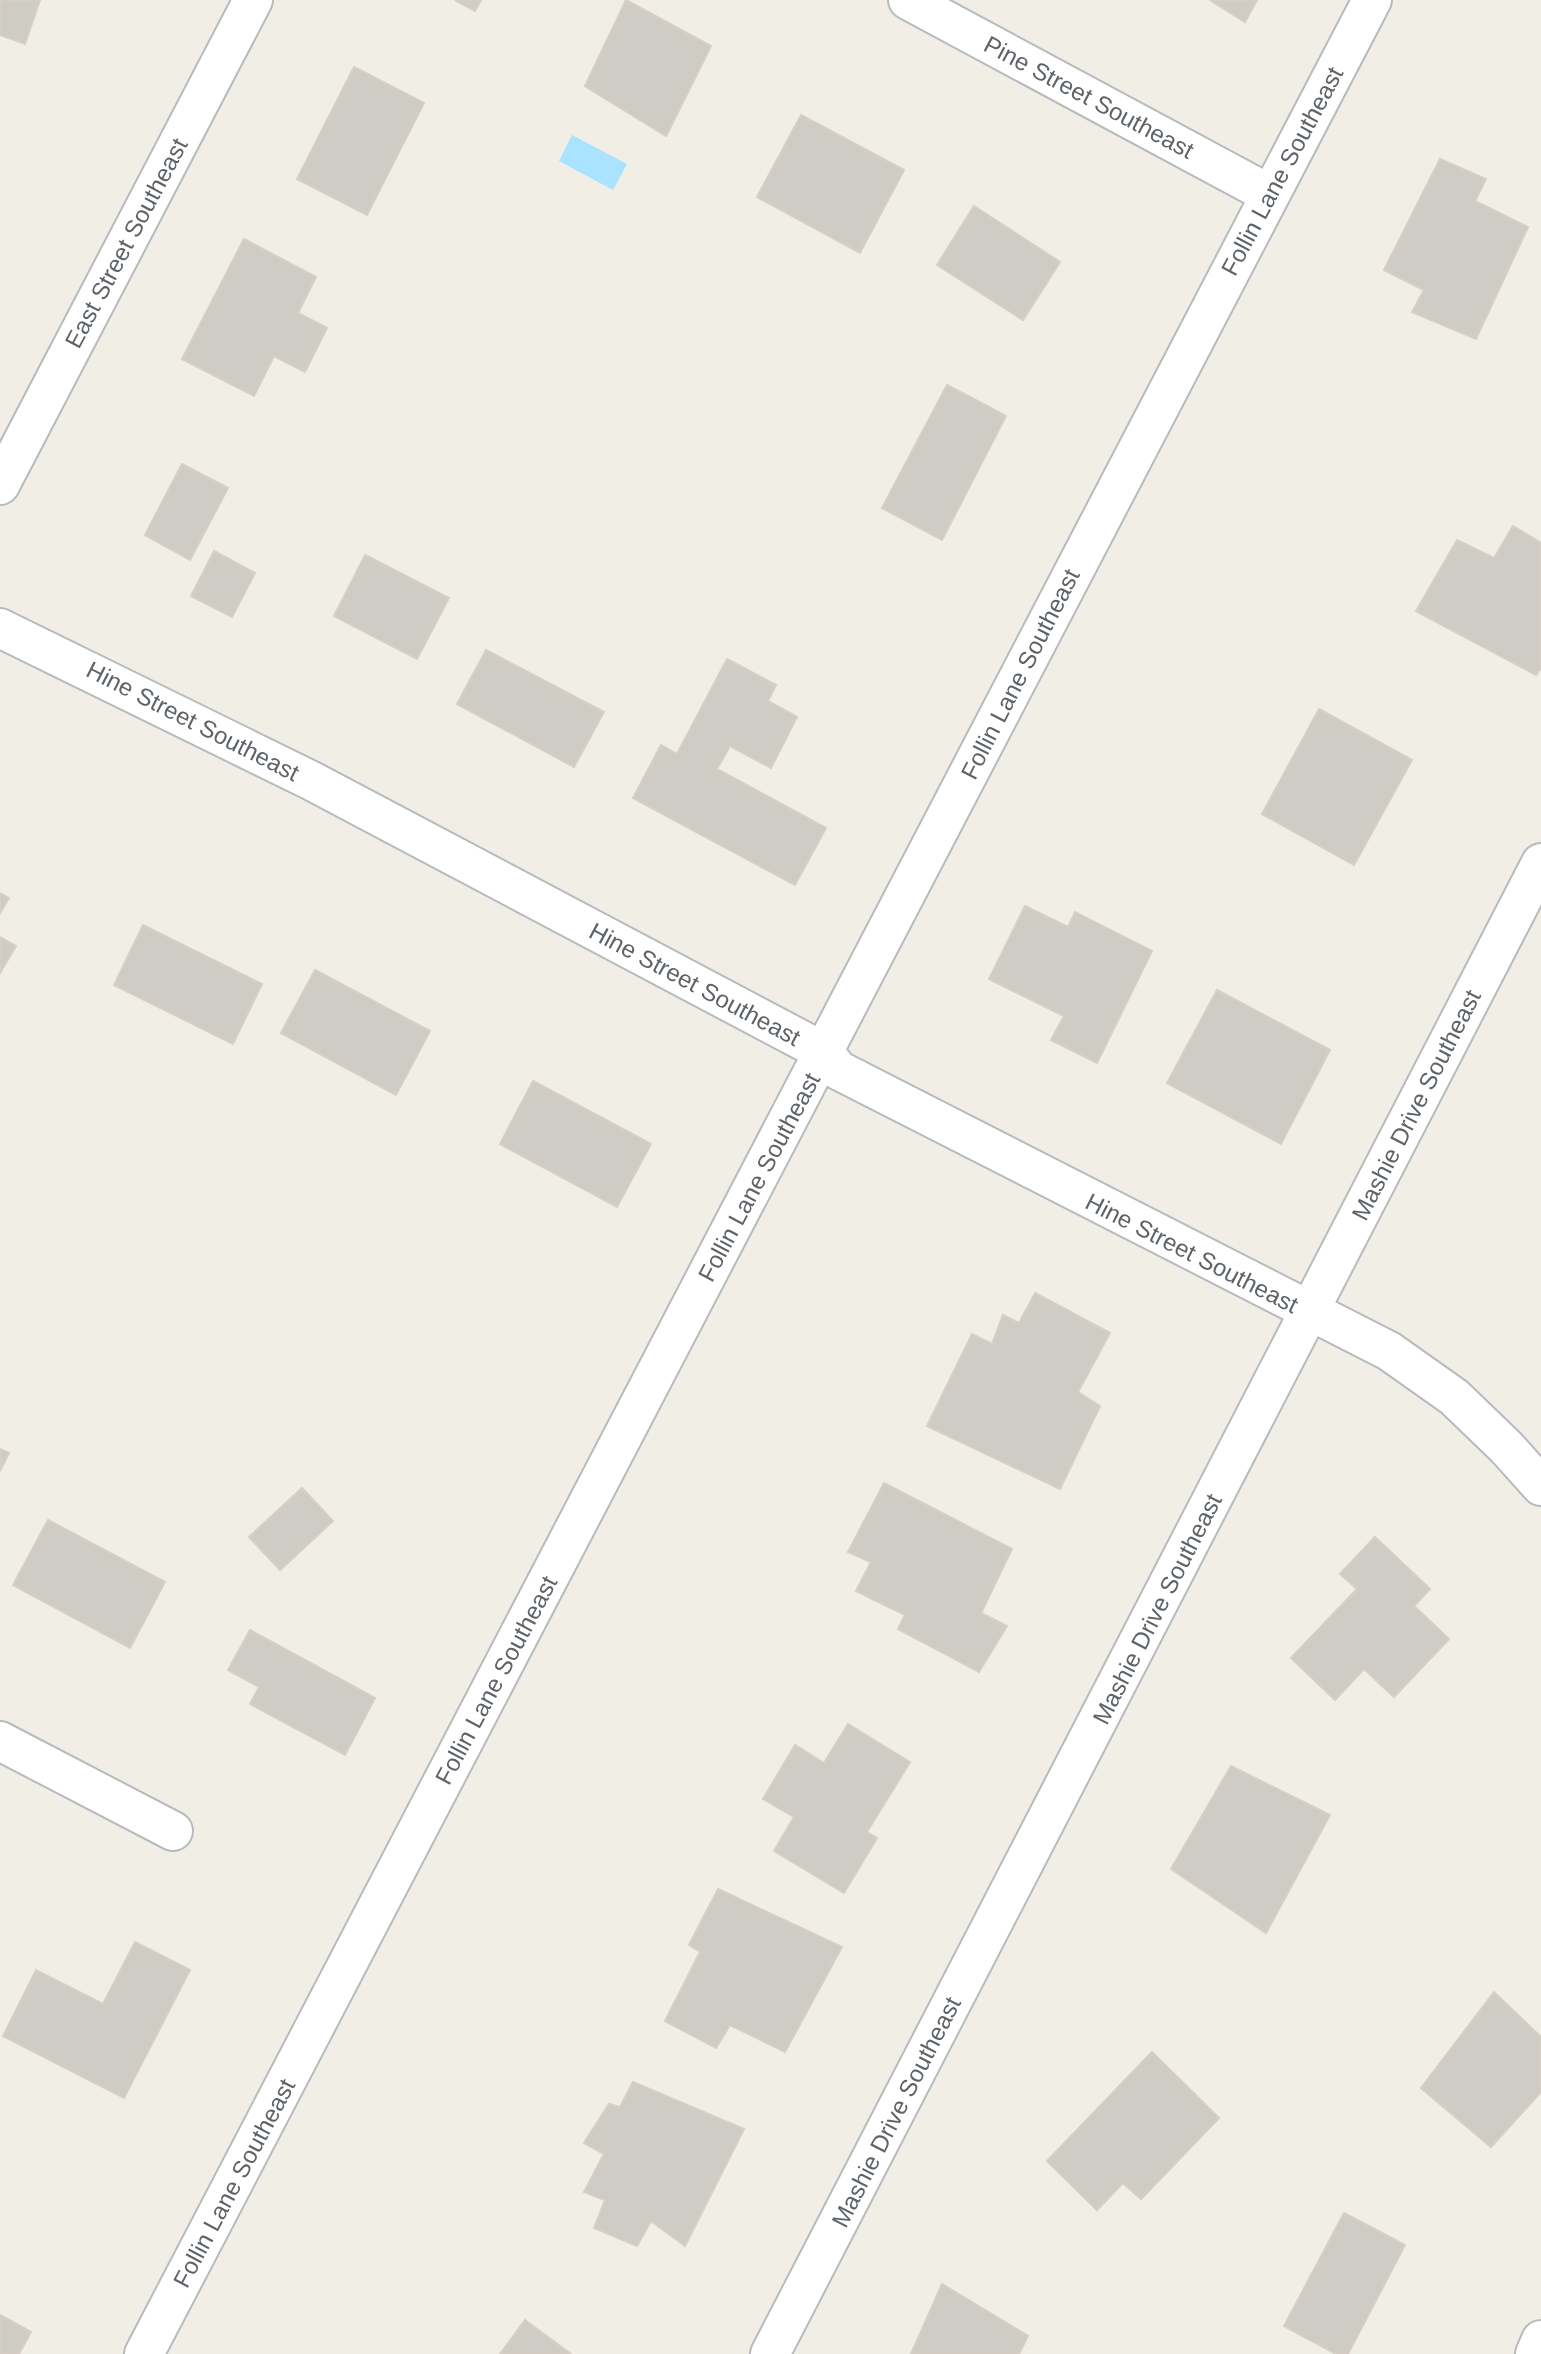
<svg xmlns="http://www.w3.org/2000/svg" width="1541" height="2354" viewBox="0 0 1541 2354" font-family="Helvetica,sans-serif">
	<rect width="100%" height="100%" fill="#f1eee6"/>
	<path fill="#a9e3ff" d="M572 135 627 164 613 190 559 161Z"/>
	<g fill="#cfcbc5" stroke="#d7cfc4" stroke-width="2">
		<path d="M0 0H40L25 44 0 35Z"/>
		<path d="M455 0H481L475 11Z"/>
		<path d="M626 0 711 46 666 136 585 86Z"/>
		<path d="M1210 0H1257L1245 22Z"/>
		<path d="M354 67 424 103 367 215 297 179Z"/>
		<path d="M801 115 904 170 860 253 757 197Z"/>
		<path d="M1440 159 1486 179 1475 201 1528 227 1476 339 1412 312 1424 290 1384 270Z"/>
		<path d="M974 206 1060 262 1023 320 937 265Z"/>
		<path d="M244 239 316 277 298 313 327 328 305 372 274 356 254 396 182 359Z"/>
		<path d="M947 385 1006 416 942 540 882 508Z"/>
		<path d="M182 464 228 488 190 560 145 535Z"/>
		<path d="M1513 526 1541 543V668L1536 675 1416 611 1457 540 1494 558Z"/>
		<path d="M214 551 255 573 232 617 191 596Z"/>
		<path d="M365 555 449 598 417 659 334 616Z"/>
		<path d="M486 650 604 712 574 767 457 704Z"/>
		<path d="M727 659 776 685 768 701 797 717 771 768 730 746 717 769 826 828 795 885 633 798 661 745 677 754Z"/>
		<path d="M1319 709 1412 760 1354 865 1262 814Z"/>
		<path d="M0 893 9 898 0 913Z"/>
		<path d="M1025 906 1068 927 1075 912 1152 951 1097 1063 1051 1040 1064 1016 989 979Z"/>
		<path d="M143 925 262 984 233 1044 114 985Z"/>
		<path d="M0 937 16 946 0 973Z"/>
		<path d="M315 970 430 1031 396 1095 281 1033Z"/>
		<path d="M1217 990 1330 1050 1281 1144 1167 1083Z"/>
		<path d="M533 1081 651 1144 617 1207 500 1144Z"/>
		<path d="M1035 1293 1110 1333 1078 1392 1100 1406 1060 1489 927 1426 972 1334 992 1344 1003 1315 1019 1323Z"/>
		<path d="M0 1449 9 1453 0 1471Z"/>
		<path d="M884 1483 1012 1549 981 1613 1007 1626 979 1672 898 1629 905 1615 856 1591 871 1562 848 1552Z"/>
		<path d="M302 1488 333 1521 280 1570 249 1537Z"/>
		<path d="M48 1520 165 1582 130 1648 13 1585Z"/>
		<path d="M1375 1537 1430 1589 1414 1606 1449 1639 1394 1697 1364 1669 1335 1700 1291 1658 1357 1589 1340 1574Z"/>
		<path d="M250 1630 375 1698 345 1755 250 1704 259 1687 228 1670Z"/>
		<path d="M848 1724 910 1762 867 1832 877 1838 844 1893 774 1851 794 1817 763 1799 795 1745 824 1763Z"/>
		<path d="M1231 1766 1330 1815 1266 1933 1171 1869Z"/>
		<path d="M718 1889 842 1947 785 2052 730 2025 716 2048 665 2021 700 1952 689 1945Z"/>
		<path d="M135 1942 190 1970 124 2098 3 2036 36 1970 103 2004Z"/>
		<path d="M1494 1992 1541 2037V2092L1491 2147 1421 2088Z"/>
		<path d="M1152 2052 1219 2118 1141 2199 1123 2183 1097 2210 1047 2161Z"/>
		<path d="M633 2082 744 2129 685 2246 651 2221 637 2246 594 2228 605 2200 584 2192 604 2154 584 2143 609 2104 620 2107Z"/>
		<path d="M1344 2213 1405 2245 1348 2354H1336L1284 2326Z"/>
		<path d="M942 2284 1028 2336 1019 2354H911Z"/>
		<path d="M0 2315 31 2332 19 2354H0Z"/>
		<path d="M525 2320 571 2354H500Z"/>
	</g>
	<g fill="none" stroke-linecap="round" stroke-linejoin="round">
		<g stroke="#b7babe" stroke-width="42">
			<g id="minor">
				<path d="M908 0 1269 194"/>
				<path d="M0 485 253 0"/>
				<path d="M0 628 310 780 824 1052 838 1070 1389 1351 1454 1397 1506 1447 1541 1486"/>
				<path d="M0 1741 173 1831"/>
				<path d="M770 2354 1541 863"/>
				<path d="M1535 2354 1541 2340"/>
			</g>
		</g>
		<g stroke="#b7babe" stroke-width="42">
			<path id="tertiary" d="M144 2354 1372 0"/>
		</g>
		<use href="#minor" stroke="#fff" stroke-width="38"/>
		<use href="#tertiary" stroke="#fff" stroke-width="38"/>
	</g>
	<g text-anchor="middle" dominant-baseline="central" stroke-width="5" stroke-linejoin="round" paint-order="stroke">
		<g font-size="24" fill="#5e6368" stroke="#fff">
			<text transform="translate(1089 97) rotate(28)">Pine Street Southeast</text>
			<text transform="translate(1282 171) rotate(-62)">Follin Lane Southeast</text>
			<text transform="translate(126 243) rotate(-62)">East Street Southeast</text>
			<text transform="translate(1020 674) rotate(-63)">Follin Lane Southeast</text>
			<text transform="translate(193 721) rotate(27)">Hine Street Southeast</text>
			<text transform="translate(695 984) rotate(28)">Hine Street Southeast</text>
			<text transform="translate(1416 1105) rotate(-63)">Mashie Drive Southeast</text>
			<text transform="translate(759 1177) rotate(-62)">Follin Lane Southeast</text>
			<text transform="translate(1192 1253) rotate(27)">Hine Street Southeast</text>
			<text transform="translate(1157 1609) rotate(-63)">Mashie Drive Southeast</text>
			<text transform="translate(496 1680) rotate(-62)">Follin Lane Southeast</text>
			<text transform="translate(896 2112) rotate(-63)">Mashie Drive Southeast</text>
			<text transform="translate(234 2183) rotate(-62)">Follin Lane Southeast</text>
		</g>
	</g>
</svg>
